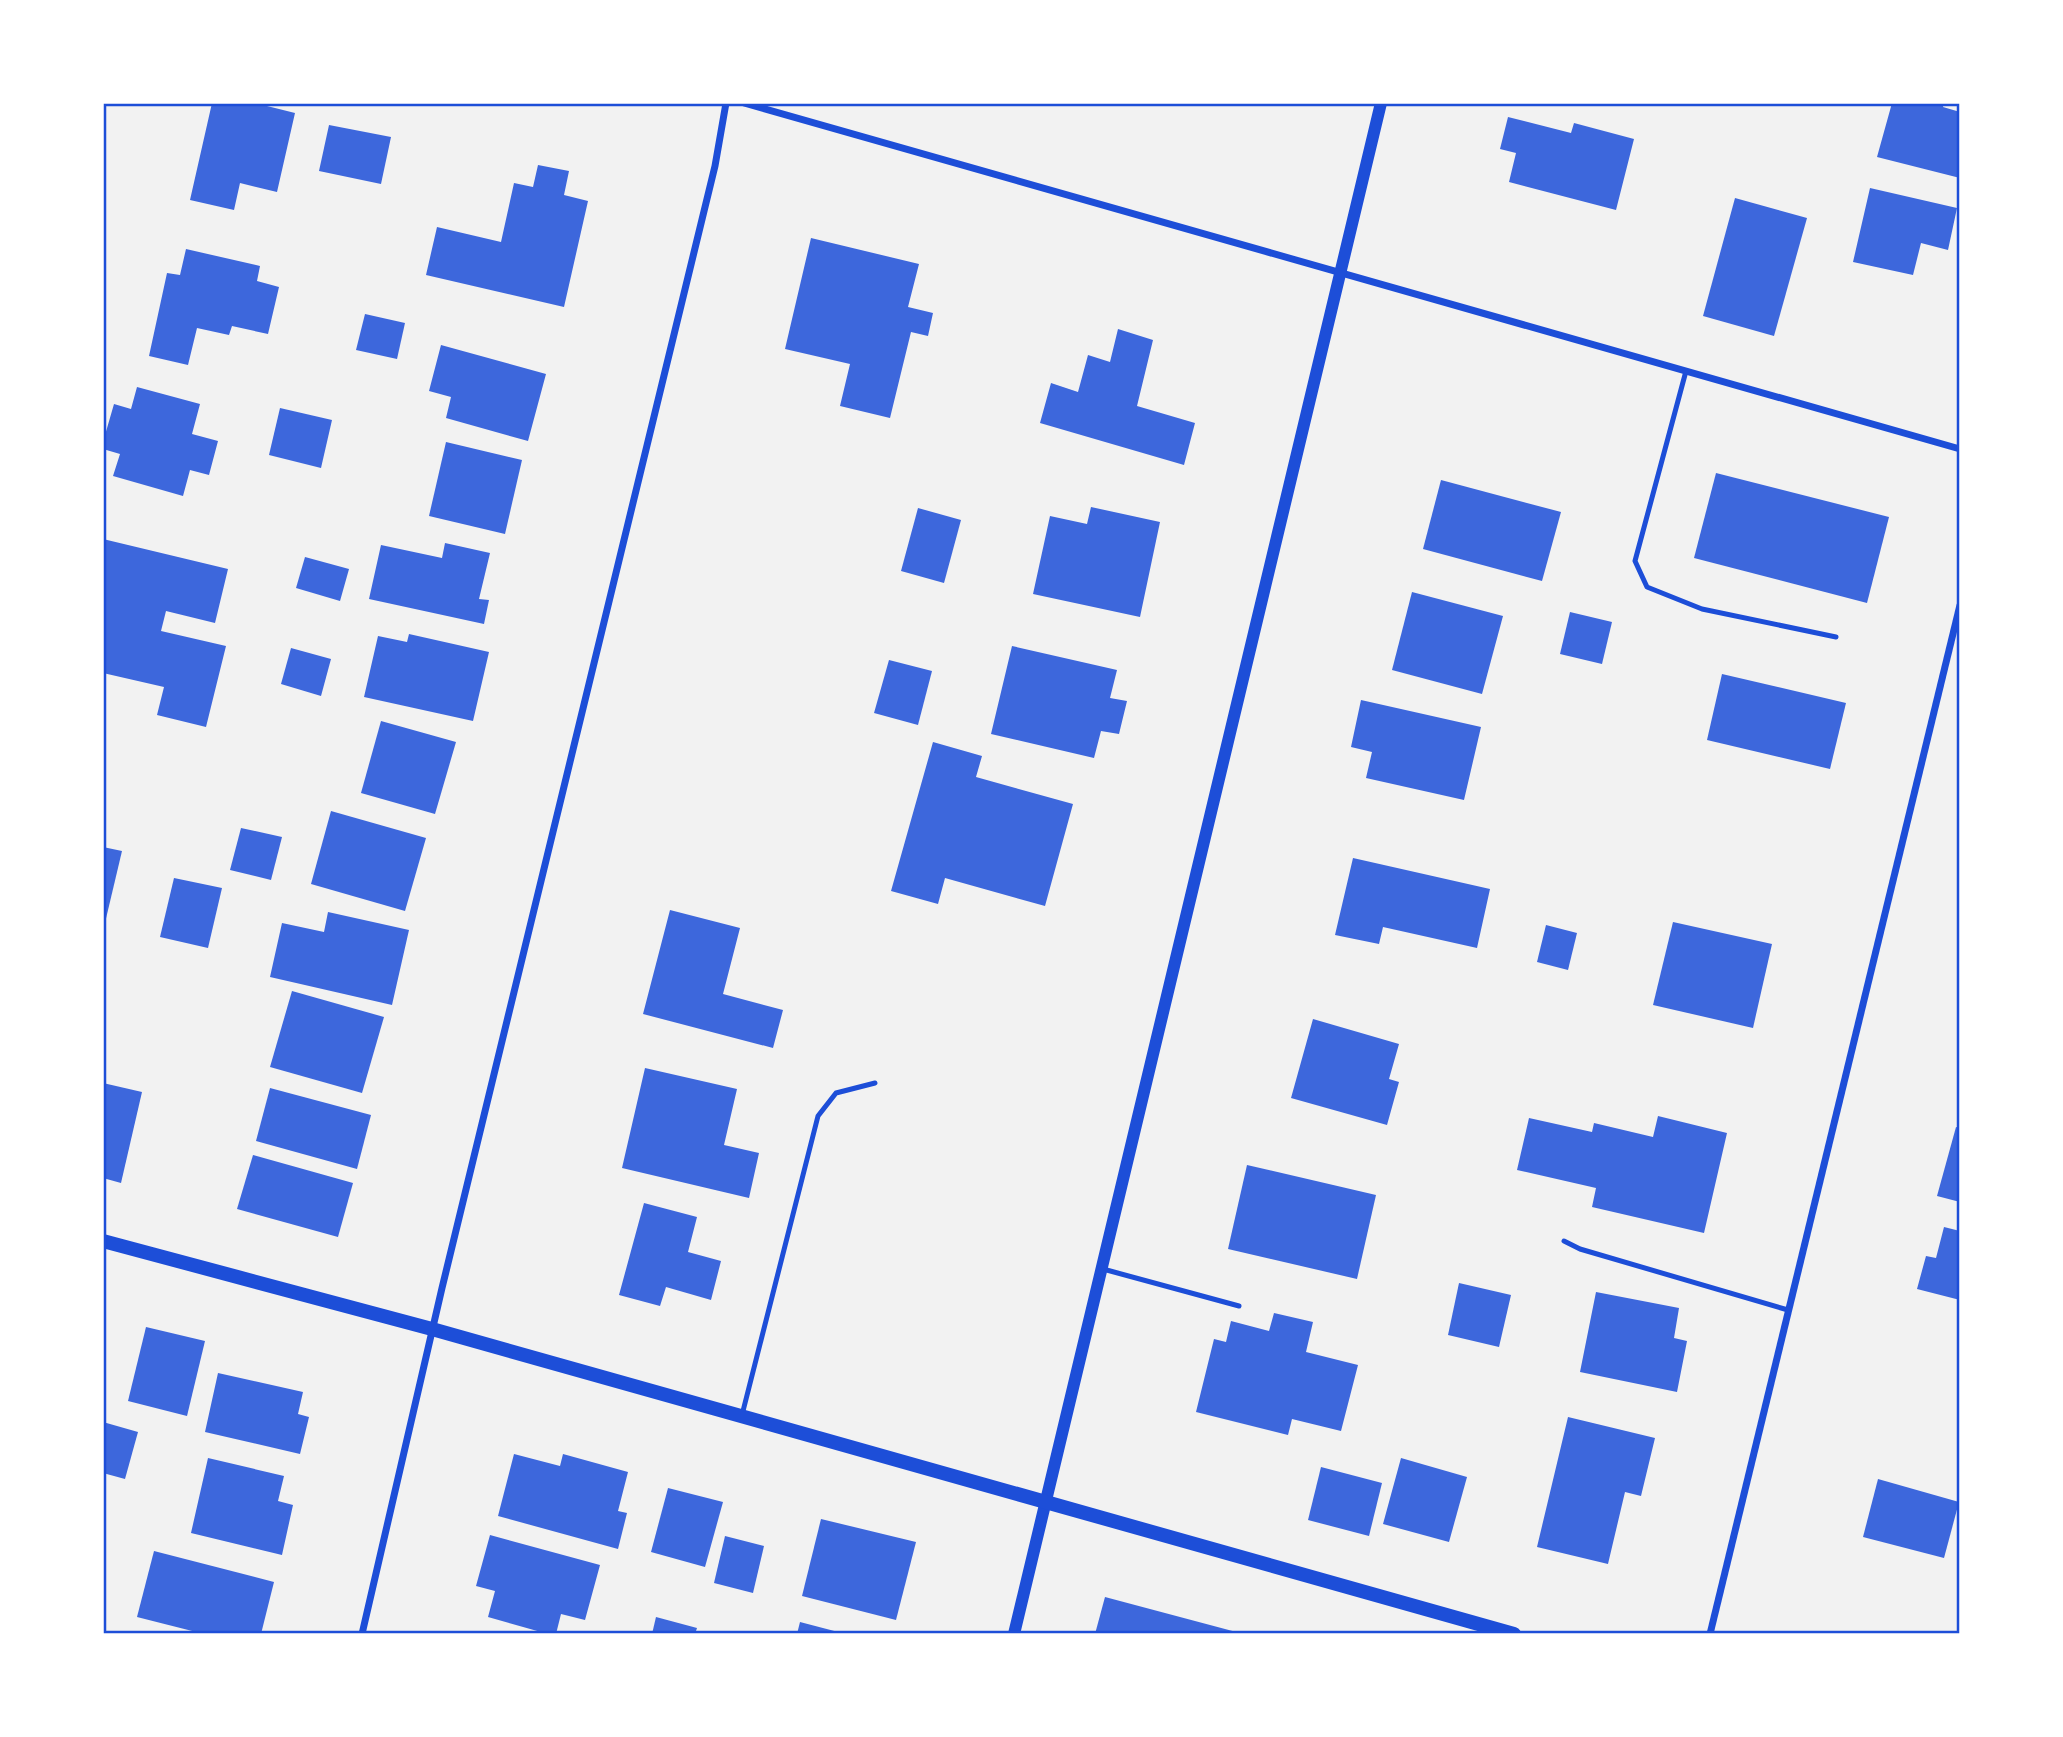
<svg xmlns="http://www.w3.org/2000/svg" width="2063" height="1737" viewBox="0 0 2063 1737" font-family="'Space Grotesk',sans-serif">
	<rect width="100%" height="100%" fill="#f2f2f2"/>
	<g fill="#3d67dc">
		<path d="M212 103H255L295 113 277 192 240 183 234 210 190 200Z"/>
		<path d="M1892 103H1944L1943 107 1960 112V178L1877 157Z"/>
		<path d="M1508 117 1571 133 1574 123 1634 139 1616 210 1509 182 1516 153 1500 149Z"/>
		<path d="M329 125 391 137 381 184 319 171Z"/>
		<path d="M538 165 569 171 564 195 588 201 564 307 426 275 437 227 501 242 514 183 533 187Z"/>
		<path d="M1870 188 1957 208 1948 250 1921 243 1913 275 1853 262Z"/>
		<path d="M1735 198 1807 218 1774 336 1703 316Z"/>
		<path d="M811 238 919 264 908 307 933 313 928 336 911 332 890 418 840 406 850 364 785 349Z"/>
		<path d="M186 249 260 266 257 281 279 287 268 334 232 326 229 335 197 328 188 365 149 356 167 273 180 275Z"/>
		<path d="M365 314 405 323 397 359 356 350Z"/>
		<path d="M1118 329 1153 340 1137 406 1195 423 1184 465 1040 423 1051 383 1078 392 1088 355 1110 362Z"/>
		<path d="M441 345 546 374 528 441 446 418 451 397 429 391Z"/>
		<path d="M137 387 200 404 192 434 218 441 209 475 190 470 183 496 113 476 120 454 103 449V442L114 404 131 409Z"/>
		<path d="M280 408 332 420 321 468 269 455Z"/>
		<path d="M446 442 522 460 505 534 429 516Z"/>
		<path d="M1716 473 1889 517 1867 603 1694 558Z"/>
		<path d="M1441 480 1561 512 1542 581 1423 549Z"/>
		<path d="M1091 507 1160 522 1140 617 1033 594 1050 516 1087 524Z"/>
		<path d="M918 508 961 520 944 583 901 571Z"/>
		<path d="M103 539 228 569 215 623 166 611 161 631 226 646 206 727 157 715 164 687 103 673Z"/>
		<path d="M445 543 490 553 479 599 489 600 484 624 369 599 381 545 442 558Z"/>
		<path d="M305 557 349 569 340 601 296 588Z"/>
		<path d="M1412 592 1503 616 1482 694 1392 670Z"/>
		<path d="M1570 612 1612 622 1602 664 1560 654Z"/>
		<path d="M409 634 489 652 473 721 364 697 378 636 407 642Z"/>
		<path d="M1012 646 1117 670 1110 698 1127 701 1119 734 1101 731 1094 758 991 734Z"/>
		<path d="M291 648 331 659 321 696 281 684Z"/>
		<path d="M889 660 932 671 918 725 874 713Z"/>
		<path d="M1722 674 1846 703 1830 769 1707 740Z"/>
		<path d="M1361 700 1481 727 1464 800 1366 778 1372 752 1351 747Z"/>
		<path d="M381 721 456 742 435 814 361 793Z"/>
		<path d="M933 742 982 756 976 777 1073 804 1045 906 945 878 938 904 891 891Z"/>
		<path d="M331 811 426 838 405 911 311 884Z"/>
		<path d="M241 828 282 837 271 880 230 870Z"/>
		<path d="M103 847 122 851 104 927H103Z"/>
		<path d="M1353 858 1490 889 1477 948 1383 927 1379 944 1335 935Z"/>
		<path d="M174 878 222 888 208 948 160 937Z"/>
		<path d="M670 910 740 928 723 994 783 1010 773 1048 643 1014Z"/>
		<path d="M328 912 409 930 392 1005 270 977 282 923 324 932Z"/>
		<path d="M1673 922 1772 944 1753 1028 1653 1005Z"/>
		<path d="M1546 925 1577 933 1568 970 1537 962Z"/>
		<path d="M292 991 384 1017 362 1093 270 1067Z"/>
		<path d="M1313 1019 1399 1044 1389 1079 1399 1082 1387 1125 1291 1098Z"/>
		<path d="M645 1068 737 1089 724 1145 759 1153 749 1198 622 1168Z"/>
		<path d="M103 1083 142 1092 121 1183 103 1178Z"/>
		<path d="M270 1088 371 1115 357 1169 256 1141Z"/>
		<path d="M1658 1116 1727 1133 1704 1233 1592 1207 1596 1188 1517 1170 1529 1118 1592 1132 1594 1123 1653 1137Z"/>
		<path d="M1956 1127 1960 1128V1202L1937 1196Z"/>
		<path d="M253 1155 353 1183 338 1237 237 1209Z"/>
		<path d="M1247 1165 1376 1195 1357 1279 1228 1249Z"/>
		<path d="M644 1203 697 1217 688 1252 721 1261 711 1300 666 1287 660 1306 619 1295Z"/>
		<path d="M1944 1227 1960 1231V1300L1917 1289 1926 1256 1936 1258Z"/>
		<path d="M1459 1283 1511 1295 1499 1347 1448 1335Z"/>
		<path d="M1596 1292 1679 1308 1674 1338 1687 1341 1677 1392 1580 1372Z"/>
		<path d="M1274 1313 1313 1322 1306 1352 1358 1365 1341 1431 1292 1419 1288 1435 1196 1412 1214 1339 1226 1342 1231 1321 1269 1331Z"/>
		<path d="M146 1327 205 1341 187 1416 128 1401Z"/>
		<path d="M218 1373 303 1392 298 1414 309 1417 300 1454 205 1432Z"/>
		<path d="M1568 1417 1655 1438 1641 1496 1625 1492 1608 1564 1537 1547Z"/>
		<path d="M103 1422 138 1432 125 1479 103 1473Z"/>
		<path d="M514 1454 560 1466 563 1454 628 1472 618 1511 627 1513 618 1549 498 1516Z"/>
		<path d="M208 1458 284 1476 278 1501 293 1505 282 1555 191 1533Z"/>
		<path d="M1401 1458 1467 1477 1449 1542 1383 1524Z"/>
		<path d="M1321 1467 1382 1483 1369 1536 1308 1520Z"/>
		<path d="M1878 1479 1959 1502 1944 1558 1863 1537Z"/>
		<path d="M668 1488 723 1502 705 1567 651 1552Z"/>
		<path d="M821 1519 916 1542 896 1620 802 1596Z"/>
		<path d="M490 1535 600 1565 585 1620 561 1614 556 1634H548L488 1617 495 1591 476 1586Z"/>
		<path d="M725 1536 764 1546 753 1593 714 1583Z"/>
		<path d="M154 1551 274 1582 261 1634H204L137 1617Z"/>
		<path d="M1105 1597 1240 1633V1634H1095Z"/>
		<path d="M656 1617 697 1628 695 1634H652Z"/>
		<path d="M800 1622 842 1633 841 1634H797Z"/>
	</g>
	<g fill="none" stroke-linecap="round" stroke-linejoin="round">
		<g stroke="#1d4ed8" stroke-width="5">
			<path d="M1686 371 1635 561 1647 587 1702 609 1836 637"/>
			<path d="M1564 1241 1580 1249 1788 1310"/>
			<path d="M1103 1269 1239 1306"/>
			<path d="M742 1415 818 1116 836 1093 875 1083"/>
		</g>
		<g stroke="#1d4ed8" stroke-width="7">
			<path d="M744 103 1960 449"/>
			<path d="M362 1634 442 1288 715 166 726 103"/>
			<path d="M1710 1634 1960 605"/>
		</g>
		<path stroke="#1d4ed8" stroke-width="12" d="M1014 1634 1381 103"/>
		<path stroke="#1d4ed8" stroke-width="14" d="M103 1241 432 1329 1514 1634"/>
	</g>
	<rect width="2063" height="1737" fill="none" stroke="#ffffff" stroke-width="210"/>
	<rect x="105" y="105" width="1853" height="1527" fill="none" stroke="#1d4ed8" stroke-width="2.5"/>
</svg>
